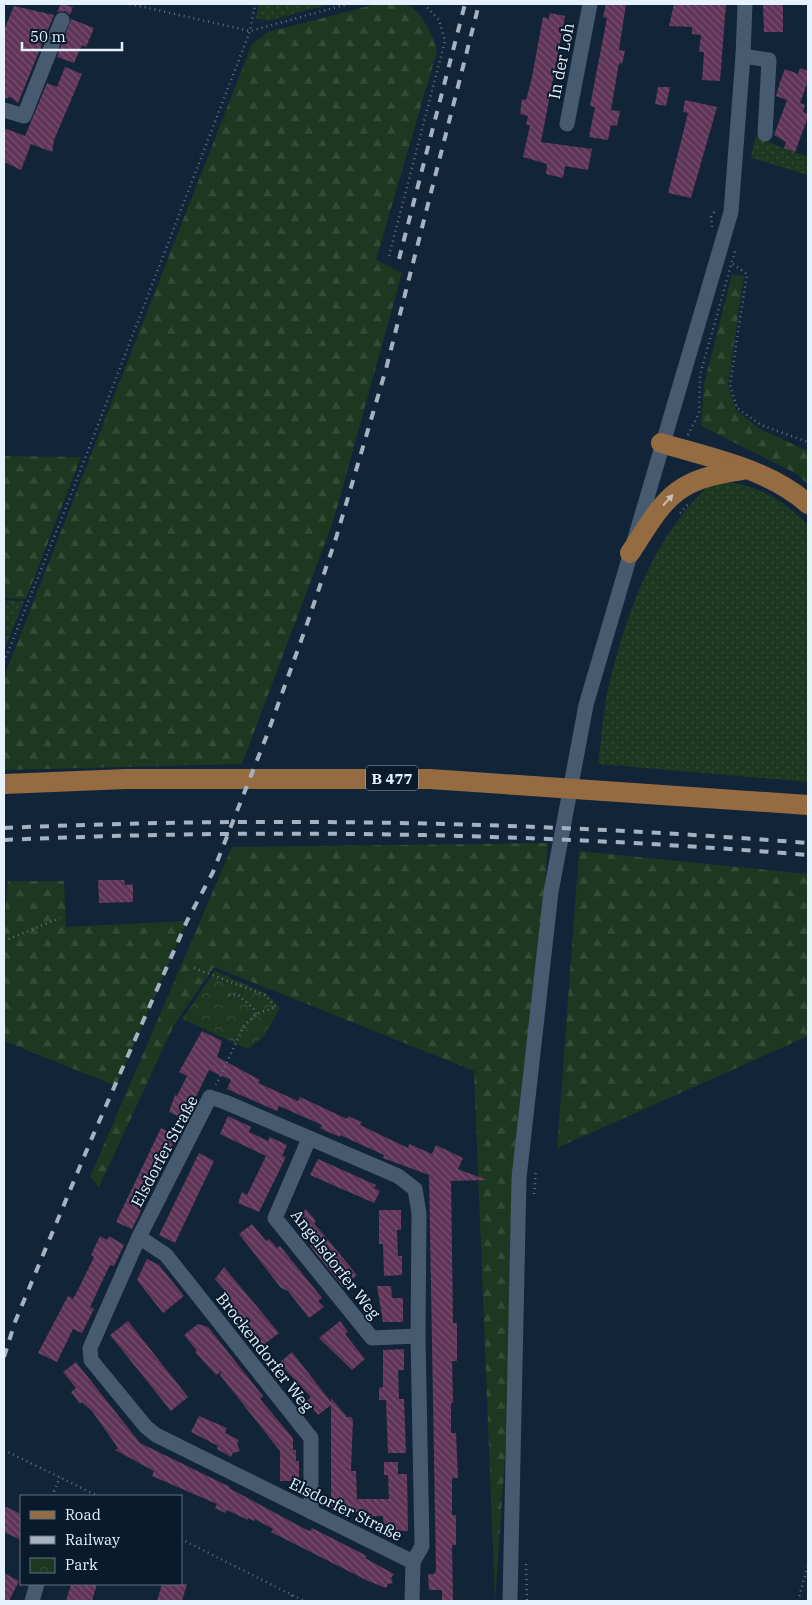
<svg xmlns="http://www.w3.org/2000/svg" width="812" height="1605" viewBox="0 0 812 1605" font-family="'IBM Plex Serif',serif">
	<defs>
		<pattern id="grass-dots" width="8" height="8" patternUnits="userSpaceOnUse" patternTransform="scale(1.25)"><rect width="8" height="8" fill="#1c3820"/><path d="M2 2h.1M6 6h.1" fill="none" stroke="#324c36" stroke-width="1.8" stroke-linecap="round"/></pattern>
		<pattern id="forest-firs" width="22" height="20" patternUnits="userSpaceOnUse" patternTransform="scale(1.25)"><rect width="22" height="20" fill="#1c3820"/><path d="M5 1l3.5 6h-7zM16 11l3.5 6h-7z" fill="#324c36"/></pattern>
		<pattern id="park-crowns" width="20" height="18" patternUnits="userSpaceOnUse" patternTransform="scale(1.25)"><rect width="20" height="18" fill="#1c3820"/><path d="M2 6a3 3 0 1 1 6 0M12 15a3 3 0 1 1 6 0" fill="none" stroke="#324c36"/></pattern>
		<pattern id="building-back-hatch" width="6" height="6" patternUnits="userSpaceOnUse" patternTransform="scale(1.25)"><rect width="6" height="6" fill="#5f3458"/><path d="M-1 5l2 2M0 0l6 6M5-1l2 2" fill="none" stroke="#765271"/></pattern>
	</defs>
	<rect width="100%" height="100%" fill="#122437"/>
	<g fill="url(#grass-dots)">
		<path d="M259 4H330L268 21 256 18Z"/>
		<path d="M755 137 808 157V175L751 158Z"/>
		<path d="M715 481C755 483 780 497 808 525V782L598 764C602 737 603 707 610 681 627 611 657 527 715 481Z"/>
		<path d="M4 600 24 601 4 651Z"/>
	</g>
	<g fill="url(#forest-firs)">
		<path d="M377 4C385 4 396 2 404 4 421 7 433 37 437 51L376 260 402 273 333 522 242 764 4 770V677L252 44 268 32Z"/>
		<path d="M732 274 744 276 728 385 736 410 760 429 808 451V484L795 473 701 426 704 384Z"/>
		<path d="M4 456 81 457 26 599 4 598Z"/>
		<path d="M548 843 495 1601 474 1071 214 967 174 1025 99 1187 90 1177 232 847Z"/>
		<path d="M579 851 808 874V1036L557 1148Z"/>
		<path d="M8 881H64L66 927 187 921 116 1086 4 1041V923Z"/>
	</g>
	<path fill="url(#park-crowns)" d="M215 971 266 993 280 1008 264 1036 248 1049 182 1019Z"/>
	<g fill="url(#building-back-hatch)">
		<path d="M61 4 73 7 70 15 65 11 57 12Z"/>
		<path d="M606 4H626L619 50 625 51 622 64 619 63 611 110 620 111 617 126 611 125 608 140 589 137 595 107 590 106 607 18 603 17Z"/>
		<path d="M674 4H726L720 81 702 80 704 52H699L701 35 692 34V27L669 26Z"/>
		<path d="M763 4H783V32H764Z"/>
		<path d="M14 6 54 15 18 103 10 97 4 99V30Z"/>
		<path d="M550 13 565 16 541 142 592 149 588 170 565 166 563 178 546 174 547 164 523 157 530 125H526L528 116 520 114 522 99 526 100 532 77 543 17 549 19Z"/>
		<path d="M71 19 94 28 86 47 82 45 74 63 57 57Z"/>
		<path d="M65 67 82 74 54 140 52 152 31 144 21 170 4 162V128L25 136 47 83 57 87Z"/>
		<path d="M800 68 808 71V81L800 103 805 105 803 112 808 114V117L795 152 784 148 786 142 774 135 787 100 776 96 780 82 785 69 798 74Z"/>
		<path d="M658 87H670L666 106 655 104Z"/>
		<path d="M685 100 717 107 691 198 668 193 688 113 683 112Z"/>
		<path d="M98 880H124L125 885 133 884V902L99 903Z"/>
		<path d="M202 1031 222 1041 217 1057 260 1080 258 1083 298 1101 300 1097 347 1119 348 1116 362 1122 360 1125 408 1148 409 1144 432 1154 436 1145 463 1158 458 1169 487 1180 451 1181 453 1323H457V1361H452L453 1403H451V1433H456L458 1478H452V1515H456V1545H452L453 1601H442V1590H429L428 1574H434L436 1570 429 1175 383 1158 384 1155 340 1135V1137L326 1131 320 1128 322 1125 279 1106 277 1111 227 1089 231 1080 209 1070 185 1119 169 1112 175 1095 177 1096 187 1076 179 1072Z"/>
		<path d="M228 1116 251 1127 249 1132 268 1141 270 1137 287 1145 282 1156 286 1157 259 1212 238 1203 242 1192 247 1195 266 1156 220 1134Z"/>
		<path d="M161 1128 177 1136 132 1229 116 1222Z"/>
		<path d="M199 1153 214 1161 175 1243 159 1235Z"/>
		<path d="M318 1159 376 1185 374 1188 380 1191 374 1203 310 1175Z"/>
		<path d="M306 1209 316 1221 314 1223 357 1275 343 1287 310 1246 313 1244 294 1221Z"/>
		<path d="M379 1210H401V1230H397L398 1256H402V1275L384 1276 383 1244H379Z"/>
		<path d="M252 1224 266 1241 269 1239 277 1248 280 1246 322 1298 318 1301 324 1307 309 1318 288 1291 281 1288 239 1234Z"/>
		<path d="M100 1236 107 1240 109 1236 124 1245 114 1266 110 1265 90 1307 94 1309 82 1333 73 1329 57 1362 38 1353 68 1296 73 1299 78 1290 94 1257 91 1255Z"/>
		<path d="M147 1259 159 1265 184 1296 163 1313 137 1280Z"/>
		<path d="M224 1267 279 1333 263 1345 224 1297 228 1294 215 1279Z"/>
		<path d="M377 1286H391L392 1298H403V1322H383Z"/>
		<path d="M128 1321 188 1397 171 1411 110 1335Z"/>
		<path d="M340 1321 348 1332 345 1334 365 1359 352 1370 319 1338Z"/>
		<path d="M198 1324 208 1327 263 1396 260 1399 293 1438V1450H296V1461H299V1481H280V1451L220 1375 222 1371 216 1375 195 1352 197 1351 184 1335Z"/>
		<path d="M404 1349V1370H398L399 1399H404L406 1453H388L386 1400H379V1388L383 1387V1350Z"/>
		<path d="M292 1352 331 1402V1398L347 1417H351L353 1420 351 1471H356L357 1499H389L388 1475H384V1462H398V1474H407L408 1531H394V1539L384 1537 383 1516 357 1517V1512H344V1507H331V1405L318 1415 307 1401 311 1397 279 1363Z"/>
		<path d="M76 1362 140 1443 230 1487 229 1488 305 1529 310 1531 312 1528 367 1556 365 1558 394 1574 391 1578 393 1583 388 1584 386 1588 368 1581 271 1532 273 1529 255 1519 254 1521 248 1518V1520L227 1510 225 1513 215 1508 217 1504 152 1476 154 1471 115 1450 118 1448 92 1411 82 1402 80 1404 71 1392 76 1388 63 1372Z"/>
		<path d="M199 1416 227 1428 225 1433 239 1440 237 1444 240 1451 233 1453 231 1457 217 1449 218 1446 191 1432Z"/>
		<path d="M4 1506 21 1514V1540L4 1532Z"/>
		<path d="M4 1573 19 1581 9 1601H4Z"/>
		<path d="M71 1584H97L92 1601H66Z"/>
		<path d="M162 1584H187L182 1601H157Z"/>
	</g>
	<g fill="none" stroke-linecap="round" stroke-linejoin="round">
		<g stroke="#627182" stroke-width="2.5" stroke-dasharray="1 4" stroke-linecap="butt">
			<path d="M130 4 250 31 348 4"/>
			<path d="M712 227 711 217 716 209"/>
			<path d="M389 256 445 41 439 20 424 4"/>
			<path d="M733 264 747 274 730 385 737 408 761 425 808 442"/>
			<path d="M688 435 699 413 700 375 735 251"/>
			<path d="M680 513 689 503"/>
			<path d="M4 662 67 505 250 31 255 4"/>
			<path d="M4 941 60 918"/>
			<path d="M194 968 265 995 276 1007 256 1014 244 1026 216 1085"/>
			<path d="M229 995 237 994 253 1008 256 1014"/>
			<path d="M534 1194 536 1169"/>
			<path d="M4 1450 98 1496"/>
			<path d="M52 1496 60 1477"/>
			<path d="M181 1539 304 1601"/>
			<path d="M526 1564 527 1601"/>
			<path d="M290 1601 292 1595"/>
			<path d="M798 1601 808 1565"/>
		</g>
		<g stroke="#465b70" stroke-width="15">
			<path d="M743 56 769 60 765 134"/>
			<path d="M4 110 24 116 62 20"/>
			<path d="M567 124 590 4"/>
			<path d="M309 1139 275 1218 372 1338 418 1336"/>
			<path d="M139 1237 166 1255 311 1438V1512"/>
			<path d="M32 1601 37 1584"/>
			<path d="M412 1601 413 1562 422 1546 418 1336 419 1213 415 1189 398 1176 225 1102 210 1097 139 1237 90 1348 91 1360 146 1427 156 1435 413 1562"/>
			<path d="M510 1601 519 1178 551 892 586 705 731 212 743 56 745 4"/>
		</g>
		<g stroke="#956b42" stroke-width="20">
			<path d="M661 443C711 458 769 469 808 504"/>
			<path d="M630 553C666 498 672 480 742 470"/>
			<path d="M4 784 126 779H430L808 805"/>
		</g>
		<g stroke="#a5b2c1" stroke-width="4" stroke-dasharray="9 9" stroke-linecap="butt">
			<path d="M399 259 465 4"/>
			<path d="M4 828C272 816 540 822 808 843"/>
			<path d="M4 840C272 828 541 833 808 855"/>
			<path d="M4 1357 15 1322 91 1140 187 921 213 872 267 735 306 627 336 538 386 369 479 4"/>
		</g>
	</g>
	<defs><path id="oneway-solid" d="M-6-.8H1V-3.2L6.5 0L1 3.2V.8H-6Z" transform="scale(1.25)"/></defs>
	<use fill="#c9c2bc" href="#oneway-solid" transform="translate(668 500) rotate(-48)"/>
	<g text-anchor="middle" dominant-baseline="central" stroke-width="4" stroke-linejoin="round" paint-order="stroke">
		<rect fill="#081a2c" stroke="#a3b0be" stroke-width="1" x="366" y="765.5" width="52" height="25" rx="4"/>
		<g font-size="15" font-weight="bold" fill="#e5f1fd">
			<text x="392" y="778">B 477</text>
		</g>
		<g font-size="16" fill="#e5f1fd" stroke="#081a2c">
			<text transform="translate(561 61) rotate(-79)">In der Loh</text>
			<text transform="translate(164 1151) rotate(-62)">Elsdorfer Straße</text>
			<text transform="translate(336 1264) rotate(52)">Angelsdorfer Weg</text>
			<text transform="translate(265 1352) rotate(52)">Brockendorfer Weg</text>
			<text transform="translate(346 1509) rotate(26)">Elsdorfer Straße</text>
		</g>
	</g>
	<rect width="812" height="1605" fill="none" stroke="#e5f1fd" stroke-width="10"/>
	<rect x="20" y="1495" width="162" height="90" fill="#081a2c" stroke="#607080"/>
	<rect x="30" y="1511" width="25" height="8" fill="#956b42" stroke="#607080"/>
	<text x="65" y="1520" font-size="15" fill="#e5f1fd">Road</text>
	<rect x="30" y="1536" width="25" height="8" fill="#a5b2c1" stroke="#607080"/>
	<text x="65" y="1545" font-size="15" fill="#e5f1fd">Railway</text>
	<rect x="30" y="1558" width="25" height="15" fill="url(#park-crowns)" stroke="#607080"/>
	<text x="65" y="1570" font-size="15" fill="#e5f1fd">Park</text>
	<path d="M22 42v8h100v-8" fill="none" stroke="#e5f1fd" stroke-width="2.5"/>
	<text x="30" y="42" font-size="15" fill="#e5f1fd" stroke="#081a2c" stroke-width="4" paint-order="stroke">50 m</text>
</svg>
